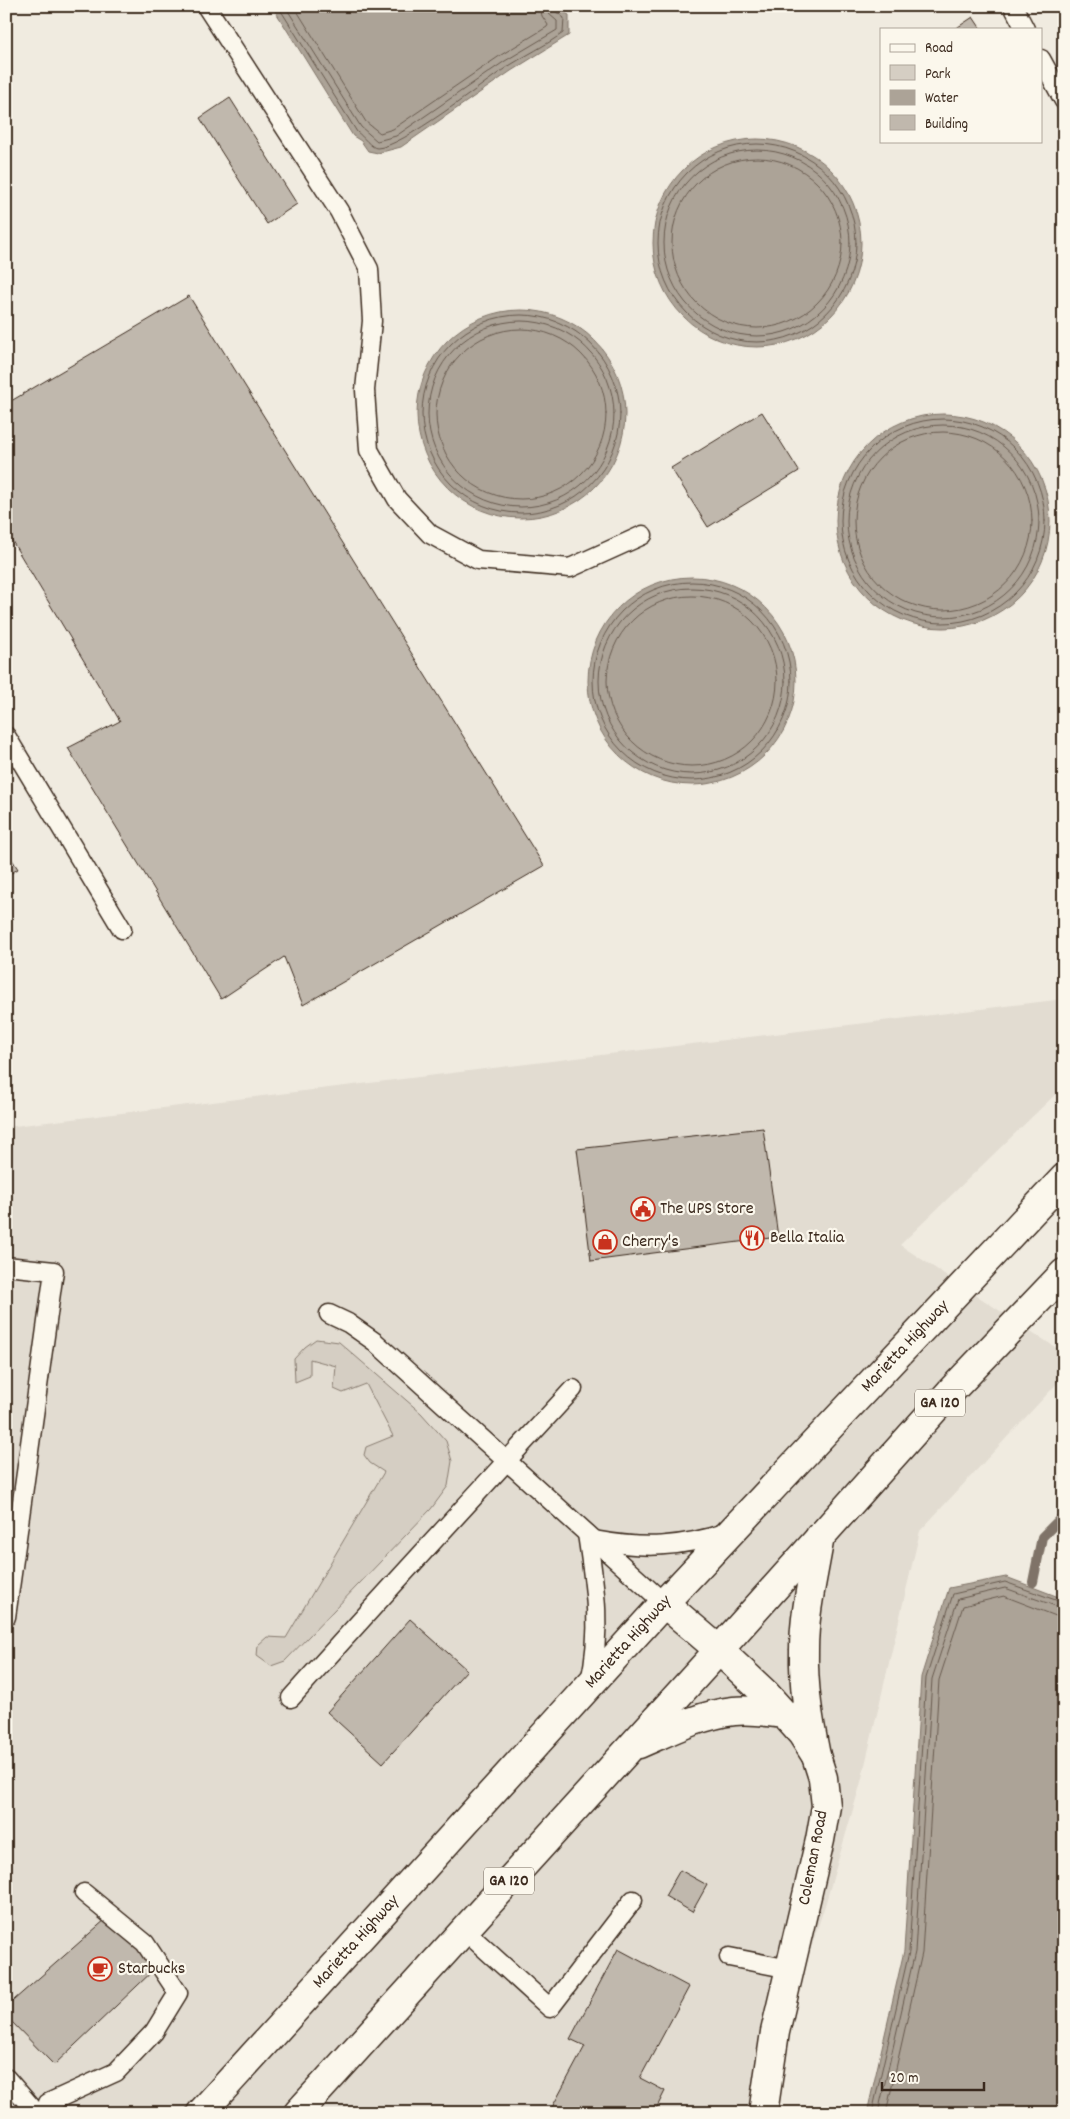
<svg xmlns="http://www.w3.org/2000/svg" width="1070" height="2119" viewBox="0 0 1070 2119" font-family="Dekko,sans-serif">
	<rect width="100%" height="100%" fill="#f0ebe0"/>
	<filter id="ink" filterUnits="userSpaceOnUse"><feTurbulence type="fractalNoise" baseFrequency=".02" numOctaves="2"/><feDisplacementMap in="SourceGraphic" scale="10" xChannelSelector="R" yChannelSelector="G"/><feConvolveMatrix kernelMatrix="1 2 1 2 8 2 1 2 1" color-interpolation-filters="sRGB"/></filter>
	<g filter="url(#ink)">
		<path fill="#e2dcd1" d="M1064 999V1086L900 1245 1064 1353V1376L920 1531 861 1782 826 1902 763 2095 761 2113H6V1127Z"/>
		<path fill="#d5cec3" stroke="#887c70" d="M316 1339 339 1342 421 1413 446 1441 452 1461 448 1486 431 1509 285 1661 271 1666 257 1656 258 1645 267 1637 286 1638 384 1472 370 1463 364 1455 366 1447 393 1436 366 1384 343 1393 334 1389 336 1366 310 1359V1376L295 1382 294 1359 305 1347Z"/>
		<g fill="#aca397" stroke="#7f7367">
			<path d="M272 6H554L569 15V35L511 71 401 147 378 153 368 151 361 141 353 136Z"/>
			<circle cx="757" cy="243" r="104"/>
			<circle cx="521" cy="414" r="104"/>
			<circle cx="943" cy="521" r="107"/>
			<circle cx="692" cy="681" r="104"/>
			<path d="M1006 1577 1064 1599V2113H867L904 1951 921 1677 949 1588Z"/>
		</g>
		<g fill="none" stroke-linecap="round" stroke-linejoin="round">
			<g stroke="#685a4e" stroke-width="1">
				<path d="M278 6 357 132C363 136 371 148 377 148 401 148 483 83 507 67 526 55 545 46 563 33L564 18 555 11 553 6"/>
				<path d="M285 6 361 127 377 141 396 136 505 61 557 30V21L549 14 547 6"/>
				<path d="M294 6 366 122 380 133 393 129 501 55 547 27 548 25 542 16 540 6"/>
				<circle cx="757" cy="243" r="99"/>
				<circle cx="757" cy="243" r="93"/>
				<circle cx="757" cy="243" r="85"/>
				<circle cx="521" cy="414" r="99"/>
				<circle cx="521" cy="414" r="93"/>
				<circle cx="521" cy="414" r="85"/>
				<circle cx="943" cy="521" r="102"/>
				<circle cx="943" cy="521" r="96"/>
				<circle cx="943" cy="521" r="89"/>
				<circle cx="692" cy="681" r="99"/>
				<circle cx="692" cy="681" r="93"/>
				<circle cx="692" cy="681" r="85"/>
				<path d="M872 2113 909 1952 926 1678 953 1594 1005 1582 1064 1603"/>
				<path d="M878 2113 915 1952 932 1679 958 1599 1005 1588 1064 1609"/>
				<path d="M886 2113 922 1953 939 1680 963 1606 1004 1596 1056 1616 1064 1617"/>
			</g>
			<path stroke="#7f7367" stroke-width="10" d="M1033 1582 1042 1537 1064 1515"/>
		</g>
		<g fill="#c0b8ad" stroke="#3b2a1e">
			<path d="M973 17 981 29H955Z"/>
			<path d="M230 98 297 204 267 224 200 118Z"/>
			<path d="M189 296 544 866 303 1005 284 957 221 999 68 748 120 721 6 531V404Z"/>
			<path d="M762 412 799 471 708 527 671 468Z"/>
			<path d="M6 850 18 869 6 876Z"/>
			<path d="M763 1128 778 1237 591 1261 577 1149Z"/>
			<path d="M410 1619 467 1670 383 1763 327 1712Z"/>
			<path d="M680 1870 707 1885 692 1912 665 1896Z"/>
			<path d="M106 1919 157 1967 54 2065 6 2016V2007Z"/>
			<path d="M618 1949 689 1987 640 2078 665 2091 654 2113H549L585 2046 570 2039Z"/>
		</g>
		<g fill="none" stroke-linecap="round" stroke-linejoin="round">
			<g stroke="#3b2a1e" stroke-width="21">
				<g id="service">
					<path d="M206 6 339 211 369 269 372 321 365 390 369 450 397 499 430 534 478 560 570 568 643 535"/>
					<path d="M1013 6 1025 29"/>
					<path d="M1041 59 1064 101"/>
					<path d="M6 736 122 929"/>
					<path d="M6 1266 54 1271 6 1617"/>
					<path d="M329 1314 348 1323 375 1342 664 1603"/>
					<path d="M587 1534C595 1587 602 1628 590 1682"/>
					<path d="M594 1540C643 1549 680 1548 728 1532"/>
					<path d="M291 1698C384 1594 479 1491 573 1389"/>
					<path d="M464 1930 550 2008 633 1900"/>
					<path d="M729 1957 790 1969"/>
					<path d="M6 2078 34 2110"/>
					<path d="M48 2103 116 2072 154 2032 178 1993 145 1943 84 1893"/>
				</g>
			</g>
			<g stroke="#3b2a1e" stroke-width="31">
				<path id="tertiary" d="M664 1603 719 1650 766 1694 802 1734 816 1756 823 1778 826 1806 820 1840 775 2032 763 2113"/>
			</g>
			<g stroke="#3b2a1e" stroke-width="31">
				<g id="trunk">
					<path d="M639 1744C669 1731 700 1715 734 1711 751 1709 767 1712 784 1714"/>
					<path d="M816 1756C809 1721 803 1686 804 1650 804 1612 814 1573 820 1536"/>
					<path id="s1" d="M201 2113 664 1603 1064 1178"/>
					<path d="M298 2113 719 1650 950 1392 1064 1273"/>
				</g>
			</g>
			<use href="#service" stroke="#fbf7ec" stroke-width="18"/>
			<use href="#tertiary" stroke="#fbf7ec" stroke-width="28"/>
			<use href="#trunk" stroke="#fbf7ec" stroke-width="28"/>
		</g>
	</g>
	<defs>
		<g id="civic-ring" transform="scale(1.25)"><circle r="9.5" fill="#fbf7ec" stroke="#c8321e" stroke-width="1.5"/><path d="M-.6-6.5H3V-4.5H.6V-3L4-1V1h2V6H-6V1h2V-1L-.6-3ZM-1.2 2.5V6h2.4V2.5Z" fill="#c8321e"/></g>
		<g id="restaurant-ring" transform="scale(1.25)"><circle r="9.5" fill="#fbf7ec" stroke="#c8321e" stroke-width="1.5"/><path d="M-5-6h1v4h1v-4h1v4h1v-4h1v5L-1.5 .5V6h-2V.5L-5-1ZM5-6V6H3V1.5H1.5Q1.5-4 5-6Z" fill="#c8321e"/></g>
		<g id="shop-ring" transform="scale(1.25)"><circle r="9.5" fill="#fbf7ec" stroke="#c8321e" stroke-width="1.5"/><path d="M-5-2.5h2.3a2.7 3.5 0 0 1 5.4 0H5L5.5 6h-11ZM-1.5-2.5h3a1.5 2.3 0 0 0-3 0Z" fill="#c8321e"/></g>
		<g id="cafe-ring" transform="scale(1.25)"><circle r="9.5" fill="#fbf7ec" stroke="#c8321e" stroke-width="1.5"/><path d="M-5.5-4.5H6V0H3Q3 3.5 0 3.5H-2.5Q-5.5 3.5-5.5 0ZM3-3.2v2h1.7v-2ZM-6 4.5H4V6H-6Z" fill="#c8321e"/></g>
	</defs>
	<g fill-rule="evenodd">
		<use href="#civic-ring" x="643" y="1209"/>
		<use href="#restaurant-ring" x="752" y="1238"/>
		<use href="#shop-ring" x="605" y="1242"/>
		<use href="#cafe-ring" x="100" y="1969"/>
	</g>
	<g text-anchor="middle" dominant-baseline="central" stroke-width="4.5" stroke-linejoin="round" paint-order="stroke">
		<g fill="#fbf7ec" stroke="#75685c" stroke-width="1">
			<rect x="915" y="1389.5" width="50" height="27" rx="4"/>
			<rect x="484" y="1867.5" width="50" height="27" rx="4"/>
		</g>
		<g font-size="16" font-weight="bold" fill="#3b2a1e">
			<text x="940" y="1403">GA 120</text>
			<text x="509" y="1881">GA 120</text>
		</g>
		<g font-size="18" fill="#3b2a1e" stroke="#fbf7ec" text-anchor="start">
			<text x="660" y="1209">The UPS Store</text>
			<text x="770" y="1238">Bella Italia</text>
			<text x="622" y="1242">Cherry's</text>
			<text x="118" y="1969">Starbucks</text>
		</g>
		<g font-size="18" fill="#3b2a1e" stroke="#fbf7ec">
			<text stroke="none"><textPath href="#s1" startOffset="1041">Marietta Highway</textPath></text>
			<text stroke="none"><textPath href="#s1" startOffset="636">Marietta Highway</textPath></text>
			<text transform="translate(814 1858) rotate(-79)">Coleman Road</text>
			<text stroke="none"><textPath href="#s1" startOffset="231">Marietta Highway</textPath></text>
		</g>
	</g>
	<rect width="1070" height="2119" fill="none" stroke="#fbf7ec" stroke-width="25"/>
	<rect x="12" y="12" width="1045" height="2094" fill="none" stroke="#3b2a1e" stroke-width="2" filter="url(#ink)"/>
	<rect x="880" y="28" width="162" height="115" fill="#fbf7ec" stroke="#aea59a"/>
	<rect x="890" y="44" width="25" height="8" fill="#fbf7ec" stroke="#aea59a"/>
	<text x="925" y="52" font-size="15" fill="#3b2a1e">Road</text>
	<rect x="890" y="65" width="25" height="15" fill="#d5cec3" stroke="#aea59a"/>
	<text x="925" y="78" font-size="15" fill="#3b2a1e">Park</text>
	<rect x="890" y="90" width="25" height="15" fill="#aca397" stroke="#aea59a"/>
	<text x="925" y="102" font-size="15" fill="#3b2a1e">Water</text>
	<rect x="890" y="115" width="25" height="15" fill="#c0b8ad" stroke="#aea59a"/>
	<text x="925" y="128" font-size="15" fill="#3b2a1e">Building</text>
	<path d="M882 2082v8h102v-8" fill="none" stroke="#3b2a1e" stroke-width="2.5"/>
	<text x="890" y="2082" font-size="15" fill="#3b2a1e" stroke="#fbf7ec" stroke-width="4" paint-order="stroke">20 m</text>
</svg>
